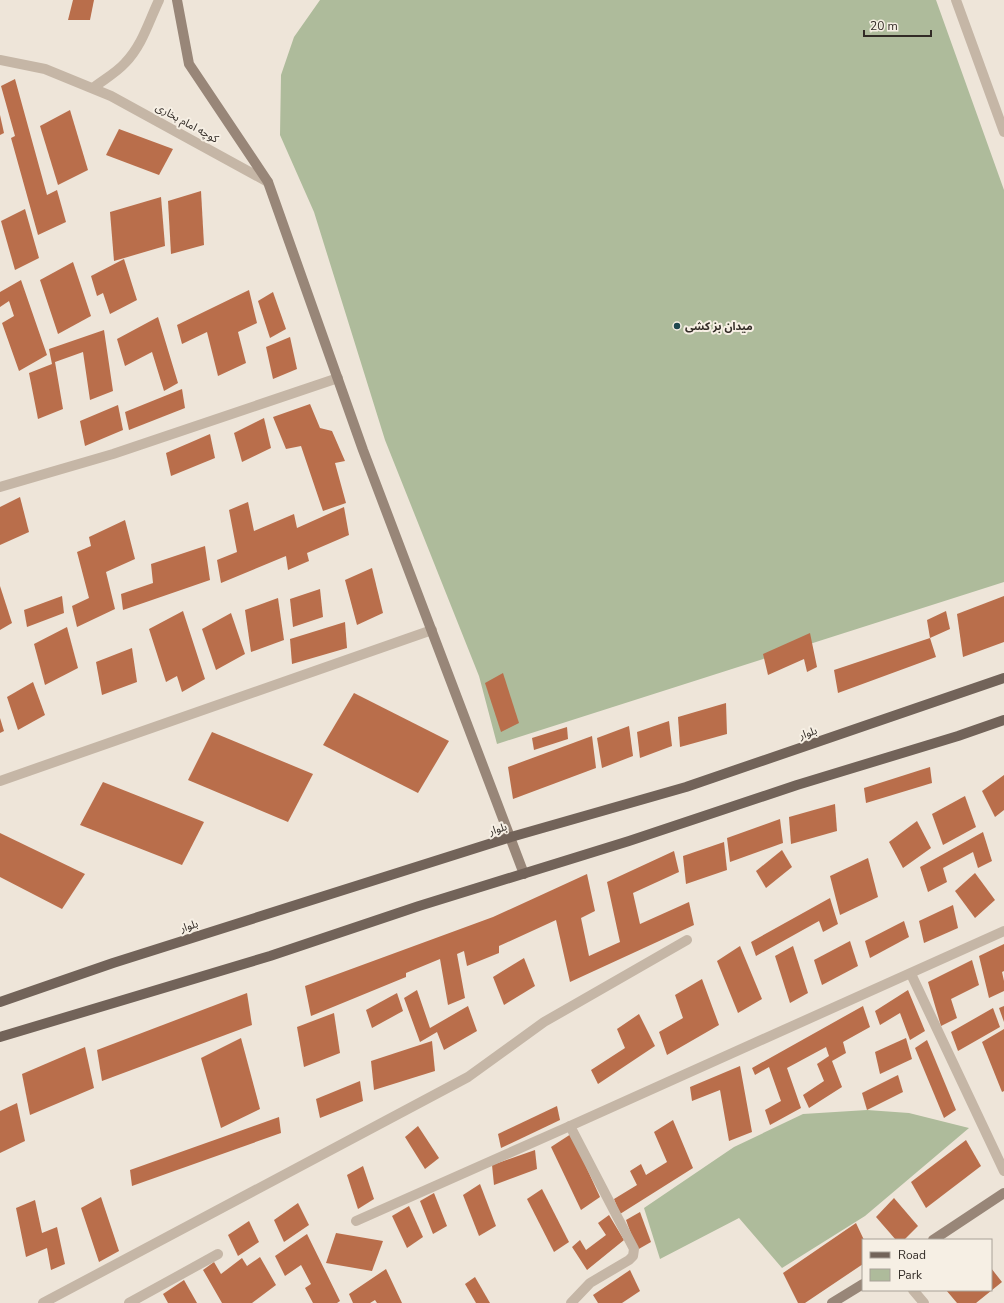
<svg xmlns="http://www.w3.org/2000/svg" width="1004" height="1303" viewBox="0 0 1004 1303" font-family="'Nunito Sans','Noto Sans Arabic',sans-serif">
	<rect width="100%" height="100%" fill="#eee5d9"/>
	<g fill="#aebb9b">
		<path d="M320 0H936L1004 190V582L497 744 479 676 385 440 314 212 280 135 281 75 294 37Z"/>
		<path d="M867 1110 909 1113 969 1128 865 1216 782 1268 739 1218 660 1259 644 1208 734 1147 803 1114Z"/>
	</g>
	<g fill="#b96e4b">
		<path d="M73 0H94L90 20H68Z"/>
		<path d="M15 79 47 195 57 190 66 222 38 235 11 138 15 136 1 86Z"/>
		<path d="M70 110 88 170 58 185 40 126Z"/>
		<path d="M0 115 4 133 0 135Z"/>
		<path d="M119 129 173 149 159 175 106 155Z"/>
		<path d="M201 191 204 245 171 254 168 201Z"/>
		<path d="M161 197 165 246 114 261 110 212Z"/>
		<path d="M25 209 39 258 15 270 1 221Z"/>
		<path d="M124 259 137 300 110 314 103 293 97 296 91 276Z"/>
		<path d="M73 262 91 316 58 334 40 280Z"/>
		<path d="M21 280 47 355 19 371 2 323 14 316 9 301 0 307V292Z"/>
		<path d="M249 290 257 323 238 332 246 363 218 376 207 332 182 344 177 325Z"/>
		<path d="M273 292 286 329 270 338 258 301Z"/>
		<path d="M158 317 178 383 164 391 152 352 125 366 117 339Z"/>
		<path d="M104 330 113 391 90 400 83 352 55 362 63 409 38 419 29 373 52 364 49 349Z"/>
		<path d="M290 337 297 369 273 379 266 347Z"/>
		<path d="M182 389 185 408 129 430 125 412Z"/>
		<path d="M310 404 320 428 332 431 345 461 335 463 346 503 323 511 301 446 286 449 273 417Z"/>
		<path d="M118 405 123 430 85 446 80 421Z"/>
		<path d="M264 418 271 448 242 462 234 433Z"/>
		<path d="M210 434 215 458 171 476 166 453Z"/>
		<path d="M20 497 29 532 0 545V507Z"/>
		<path d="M248 502 254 531 294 514 297 528 344 507 349 535 307 553 309 561 288 570 286 556 221 583 217 560 237 552 229 510Z"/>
		<path d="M125 520 135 559 106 572 115 609 77 627 72 606 89 598 77 552 91 546 89 537Z"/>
		<path d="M205 546 210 580 123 610 121 594 153 583 151 564Z"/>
		<path d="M372 568 383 613 357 625 345 580Z"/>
		<path d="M0 586 12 623 0 630Z"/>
		<path d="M320 589 323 617 293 627 290 599Z"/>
		<path d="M62 596 64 613 27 627 24 610Z"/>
		<path d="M1004 596V642L963 657 957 614Z"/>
		<path d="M278 598 284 640 251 652 245 610Z"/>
		<path d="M183 611 205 679 182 692 177 676 166 682 149 629Z"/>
		<path d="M946 611 950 629 930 638 936 657 838 693 834 670 930 638 927 620Z"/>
		<path d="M231 613 245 654 216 670 202 629Z"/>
		<path d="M345 622 347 648 292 664 290 639Z"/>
		<path d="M67 627 78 668 45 685 34 644Z"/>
		<path d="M810 633 817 667 807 672 804 659 768 675 763 654Z"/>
		<path d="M132 648 137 682 102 695 96 662Z"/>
		<path d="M503 673 519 723 501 732 485 683Z"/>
		<path d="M33 682 45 715 18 730 7 697Z"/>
		<path d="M354 693 449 741 418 793 323 745Z"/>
		<path d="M726 703 727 734 680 747 678 717Z"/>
		<path d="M0 718 4 731 0 733Z"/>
		<path d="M669 721 672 746 640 758 637 732Z"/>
		<path d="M629 726 633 756 602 768 597 738Z"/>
		<path d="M567 727 568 739 534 750 532 738Z"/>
		<path d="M212 732 313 774 288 822 188 780Z"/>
		<path d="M592 736 596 768 513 799 508 767Z"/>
		<path d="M930 767 932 783 866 803 864 788Z"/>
		<path d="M1004 775V810L995 817 982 791Z"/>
		<path d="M103 782 204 822 182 865 80 825Z"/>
		<path d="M965 796 976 827 943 845 932 814Z"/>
		<path d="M835 804 837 831 791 844 789 817Z"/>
		<path d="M780 819 783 843 730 862 727 838Z"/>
		<path d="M917 821 931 848 903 868 889 842Z"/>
		<path d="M983 832 992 861 978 868 973 852 943 868 947 882 928 892 920 867Z"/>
		<path d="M0 833 85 874 62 909 0 877Z"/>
		<path d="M724 842 727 870 686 884 683 856Z"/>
		<path d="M782 850 792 867 766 888 756 871Z"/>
		<path d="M674 851 679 872 633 893 640 924 689 902 694 925 570 982 556 920 499 946V953L467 966 464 951 457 954 465 998 448 1005 440 959 406 973V977L311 1016 305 986 493 917 587 874 595 911 581 918 589 956 620 942 607 882Z"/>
		<path d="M868 858 878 897 840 915 830 876Z"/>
		<path d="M975 873 995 900 975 918 955 891Z"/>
		<path d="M830 898 838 924 823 932 819 921 756 956 751 942Z"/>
		<path d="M953 905 958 928 924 943 919 921Z"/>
		<path d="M904 921 909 937 870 958 865 941Z"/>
		<path d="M850 941 858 966 822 985 814 960Z"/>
		<path d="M1004 944V971L1002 972 1004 981V991L989 998 979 956Z"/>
		<path d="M740 946 762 999 738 1013 717 961Z"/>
		<path d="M793 946 808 993 790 1003 775 956Z"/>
		<path d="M524 958 535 986 504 1005 493 977Z"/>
		<path d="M972 960 979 985 951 999 957 1018 941 1026 928 982Z"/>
		<path d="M702 979 719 1025 667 1055 659 1032 683 1018 675 995Z"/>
		<path d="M417 990 430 1028 468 1006 477 1031 444 1050 437 1032 420 1042 404 998Z"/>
		<path d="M908 990 925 1031 910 1040 900 1013 880 1025 875 1011Z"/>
		<path d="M247 993 252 1025 102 1081 97 1050Z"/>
		<path d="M397 993 403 1011 372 1028 366 1010Z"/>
		<path d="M863 1006 870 1027 843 1042 846 1053 832 1061 842 1087 809 1108 803 1095 824 1081 817 1064 829 1056 826 1047 787 1068 801 1108 770 1125 765 1110 781 1101 769 1067 755 1075 752 1068Z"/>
		<path d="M1004 1006V1022L999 1008Z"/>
		<path d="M993 1008 1000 1027 958 1051 951 1032Z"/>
		<path d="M334 1013 340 1053 304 1067 297 1027Z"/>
		<path d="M639 1014 655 1046 598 1084 591 1070 625 1048 617 1029Z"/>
		<path d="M1004 1029V1091L1002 1092 982 1042Z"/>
		<path d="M241 1038 260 1109 221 1128 201 1058Z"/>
		<path d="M906 1038 912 1059 880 1074 875 1052Z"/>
		<path d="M927 1040 956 1110 944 1118 915 1048Z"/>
		<path d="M432 1041 435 1071 374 1090 371 1061Z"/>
		<path d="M85 1047 94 1088 30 1115 22 1074Z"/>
		<path d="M740 1066 752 1132 729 1141 720 1090 692 1101 690 1087Z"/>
		<path d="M898 1075 903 1092 867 1110 862 1093Z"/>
		<path d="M360 1081 363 1101 320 1118 316 1099Z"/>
		<path d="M17 1103 25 1141 0 1153V1111Z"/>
		<path d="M557 1106 560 1120 501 1148 498 1134Z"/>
		<path d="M279 1117 281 1133 132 1186 130 1170Z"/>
		<path d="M673 1120 693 1168 620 1214 614 1199 637 1185 630 1171 641 1164 646 1175 667 1162 654 1132Z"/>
		<path d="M418 1126 439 1158 425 1169 405 1137Z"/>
		<path d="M571 1134 600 1197 581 1210 551 1147Z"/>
		<path d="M966 1140 981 1166 926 1208 911 1182Z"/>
		<path d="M535 1150 537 1169 494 1185 492 1165Z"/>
		<path d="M363 1166 374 1199 358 1209 347 1175Z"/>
		<path d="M480 1184 496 1226 479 1236 463 1195Z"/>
		<path d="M542 1189 569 1242 554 1252 527 1199Z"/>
		<path d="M434 1193 447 1226 433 1234 420 1201Z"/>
		<path d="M101 1197 119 1251 99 1262 81 1208Z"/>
		<path d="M894 1198 918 1226 904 1240H896L876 1217Z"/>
		<path d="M35 1200 42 1233 57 1227 65 1264 51 1270 47 1248 26 1257 16 1208Z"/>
		<path d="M298 1203 309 1225 284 1242 274 1220Z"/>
		<path d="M409 1206 423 1237 407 1248 392 1216Z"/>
		<path d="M640 1212 651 1242 637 1250 626 1220Z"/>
		<path d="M609 1215 624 1240 587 1270 572 1247 580 1240 586 1250 606 1235 598 1223Z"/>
		<path d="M249 1221 259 1242 238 1256 228 1235Z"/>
		<path d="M856 1223 864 1240H863V1264L805 1303H798L783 1273Z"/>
		<path d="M336 1233 383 1241 372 1271 326 1263Z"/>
		<path d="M307 1234 340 1301 337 1303H313L305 1288 311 1284 301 1265 285 1276 275 1256Z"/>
		<path d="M260 1257 276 1285 252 1303H222L203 1270 214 1262 221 1274 242 1258 247 1266Z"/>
		<path d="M991 1268 1002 1282 976 1303H957L946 1290H991Z"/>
		<path d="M386 1269 402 1303H377L375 1300 370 1303H353L349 1294Z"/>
		<path d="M630 1270 640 1291 622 1303H598L593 1295Z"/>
		<path d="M475 1277 490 1303H476L465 1284Z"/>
		<path d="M184 1280 197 1303H168L163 1294Z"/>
	</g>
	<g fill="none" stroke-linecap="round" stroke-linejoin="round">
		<g stroke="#c5b6a6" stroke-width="10">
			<path d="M956 0 1004 132"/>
			<path d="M0 60 45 69 111 96 268 182"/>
			<path d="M93 88C103 80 116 73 125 63 142 46 149 21 159 0"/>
			<path d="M0 487 113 454 338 378"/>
			<path d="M0 781 432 630"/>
			<path d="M911 974 1004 1171"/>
			<path d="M570 1126 634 1249 633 1256 629 1260 590 1283 571 1303"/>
			<path d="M356 1221 570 1126 1004 931"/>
			<path d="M913 1290 924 1303"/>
			<path d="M43 1303 468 1077 544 1022 687 940"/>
			<path d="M129 1303 218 1254"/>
		</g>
		<g stroke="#988678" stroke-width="10">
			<path d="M177 0 189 64 268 182 363 450 524 874"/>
			<path d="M933 1240 1004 1193"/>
			<path d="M832 1303 863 1284"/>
		</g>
		<g stroke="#726359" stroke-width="10">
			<path d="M0 1002 113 963 511 837 686 787 1004 678"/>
			<path d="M0 1037 270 956 419 906 629 841 797 785 958 736 1004 720"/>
		</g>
	</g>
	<circle fill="#20484f" stroke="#f6efe4" stroke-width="1.5" cx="677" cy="326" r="4"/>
	<g text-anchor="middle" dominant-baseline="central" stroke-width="4" stroke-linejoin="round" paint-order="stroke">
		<g font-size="11" fill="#322b26" stroke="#f6efe4">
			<text transform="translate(187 123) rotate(29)">کوچه امام بخاری</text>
			<text transform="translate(808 733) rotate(-19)">بلوار</text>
			<text transform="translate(498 829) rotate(-17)">بلوار</text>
			<text transform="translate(189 926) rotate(-18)">بلوار</text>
		</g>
		<g font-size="11" font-weight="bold" fill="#322b26" stroke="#f6efe4" text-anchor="start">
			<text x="685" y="326">میدان بز کشی</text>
		</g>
	</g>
	<rect x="862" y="1239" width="130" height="52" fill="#f6efe4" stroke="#a8a198"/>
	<rect x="870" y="1252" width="20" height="6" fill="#726359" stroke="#a8a198"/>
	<text x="898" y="1259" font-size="12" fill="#322b26">Road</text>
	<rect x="870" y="1269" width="20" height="12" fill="#aebb9b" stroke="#a8a198"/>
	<text x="898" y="1279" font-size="12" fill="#322b26">Park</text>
	<path d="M864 30v6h67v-6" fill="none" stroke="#322b26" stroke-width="2"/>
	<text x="870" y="30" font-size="12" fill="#322b26" stroke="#f6efe4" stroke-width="3" paint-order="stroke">20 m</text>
</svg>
